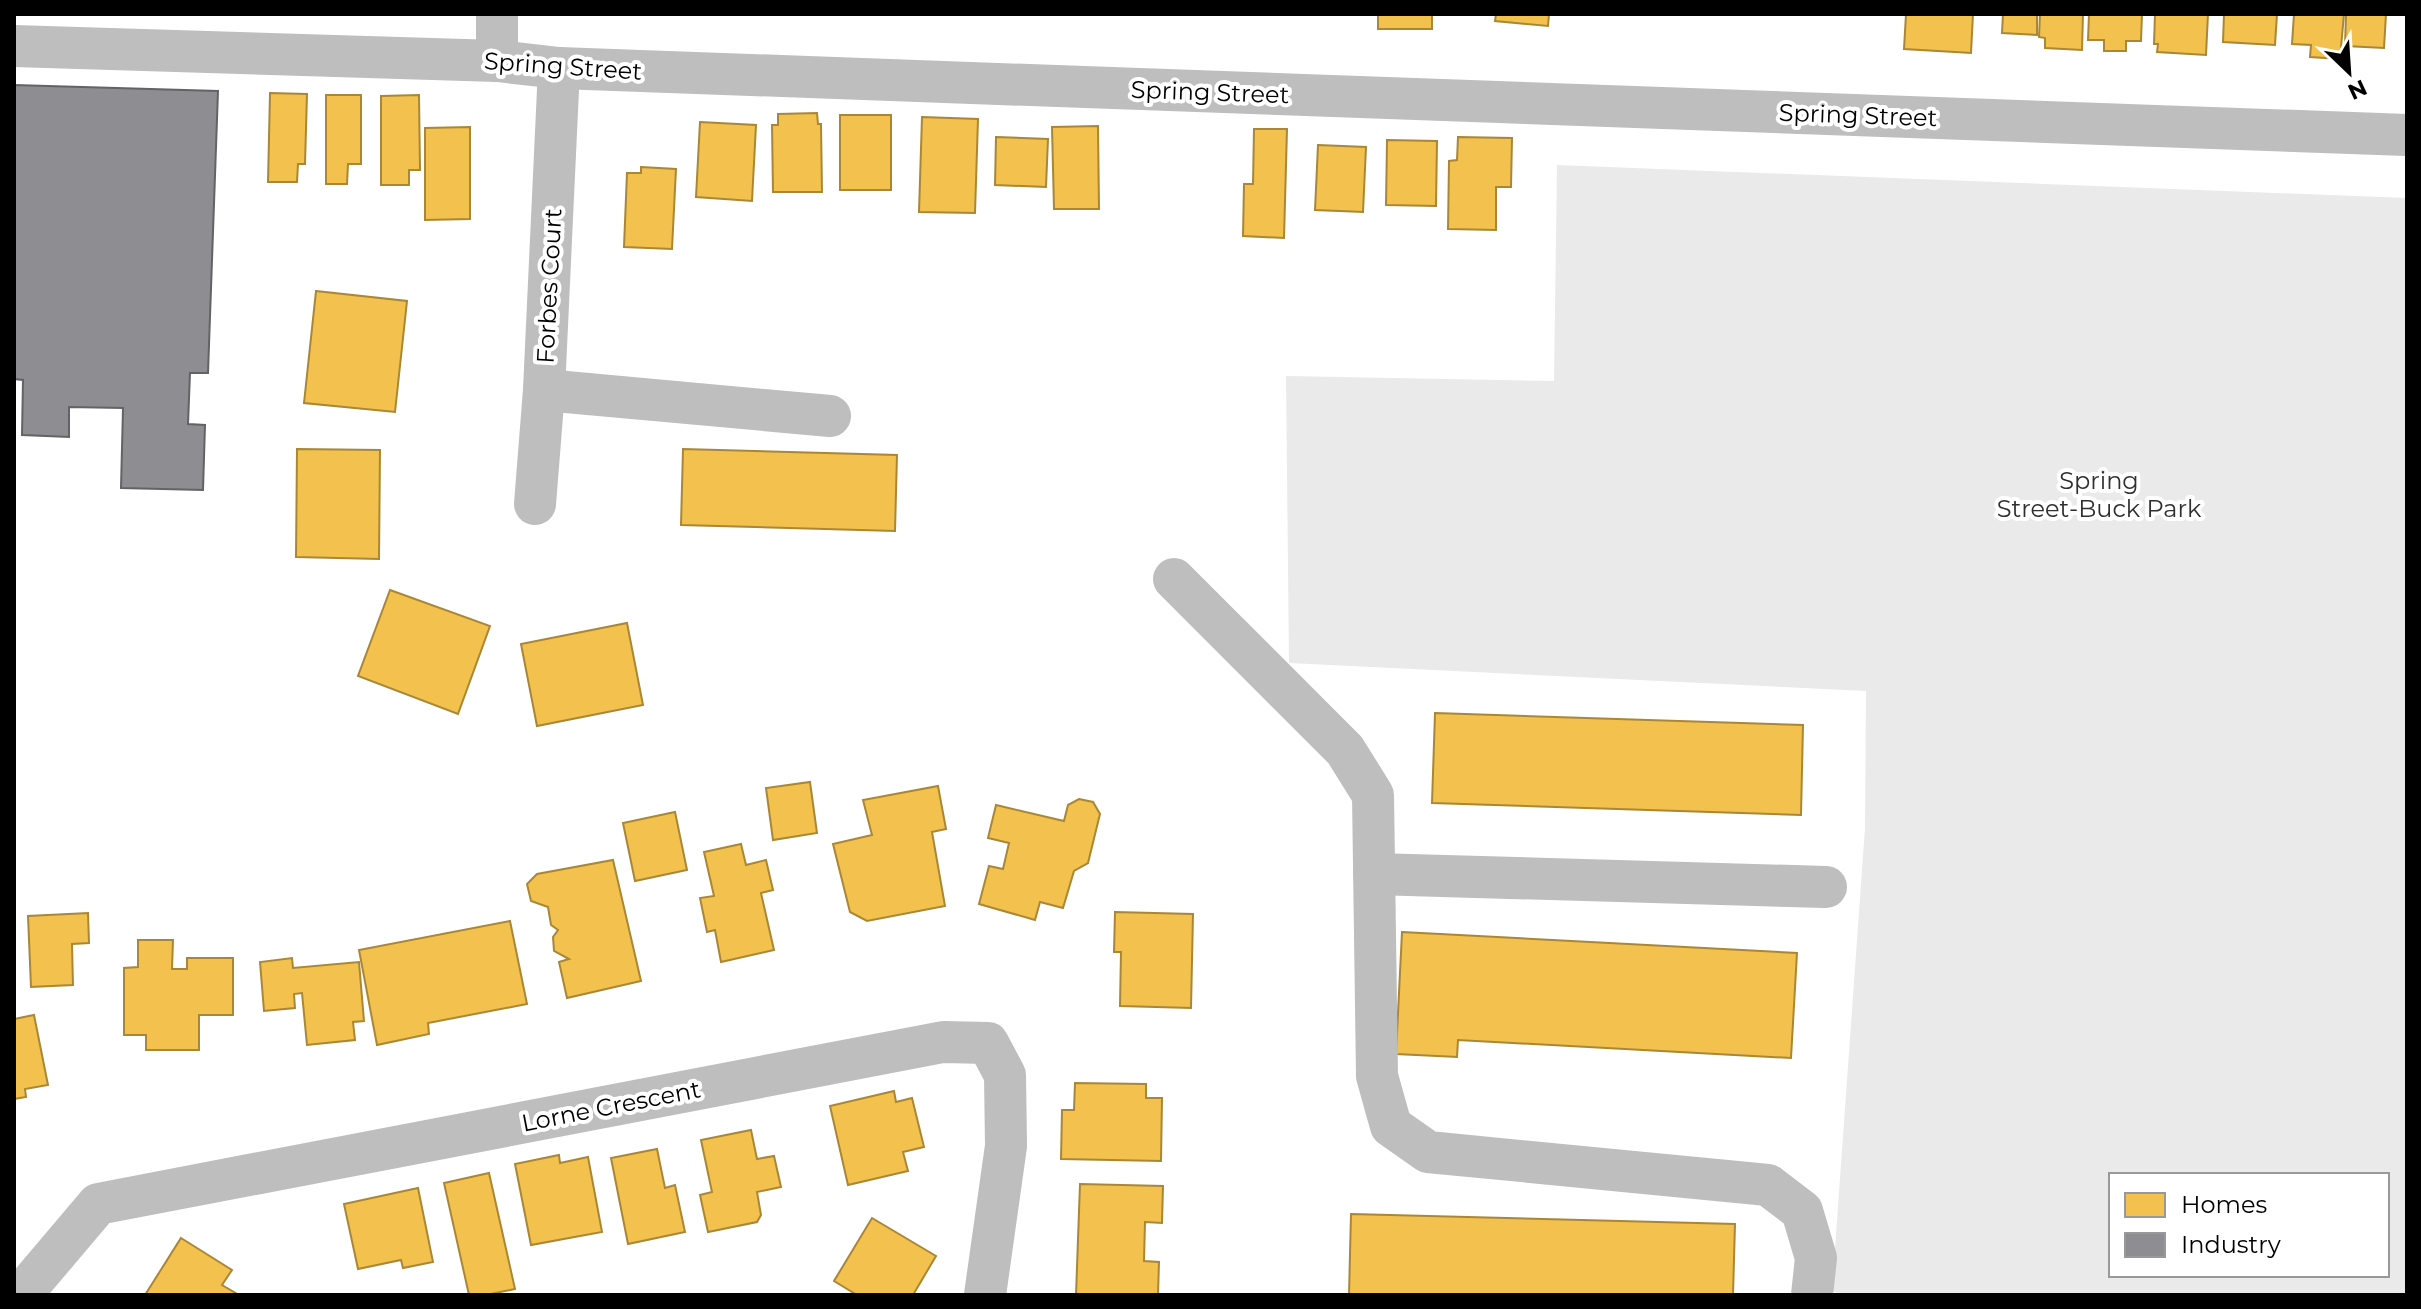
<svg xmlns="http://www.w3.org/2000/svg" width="2421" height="1309" viewBox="0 0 2421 1309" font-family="Montserrat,sans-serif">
	<rect width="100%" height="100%" fill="#fff"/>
	<path fill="#eaeaea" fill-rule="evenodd" d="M1557 165 2407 198V1295H1847L1832 1291 1865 828 1866 691 1289 663 1286 376 1554 381ZM2111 1175H2387V1275H2111Z"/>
	<g fill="#f2c14e" stroke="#a98737" stroke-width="2">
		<rect x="1378" y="14" width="54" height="15"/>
		<path d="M1496 14H1549L1548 26 1495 21Z"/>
		<path d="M1906 14H1973L1971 53 1904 49Z"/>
		<path d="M2003 14H2037V35L2002 33Z"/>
		<path d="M2040 14H2083L2082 50 2045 48V38L2039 37Z"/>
		<path d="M2089 14H2142L2141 41H2126V51H2104V40H2088Z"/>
		<path d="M2155 14H2208L2206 55 2157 52 2158 44H2154Z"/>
		<path d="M2224 14H2277L2275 45 2223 42Z"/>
		<path d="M2294 14H2344L2340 59 2310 57 2311 45 2292 44Z"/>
		<path d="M2346 14H2386L2384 48 2345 46Z"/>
		<path d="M270 93 307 94 305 164H298L297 182H268Z"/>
		<path d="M326 95H361V164H348L347 184H326Z"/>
		<path d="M419 95 420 170H409V185H381V96Z"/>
		<path d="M817 113 818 124H821L822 192H773L772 125H778V114Z"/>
		<rect x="840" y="115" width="51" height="75"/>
		<path d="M922 117 978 119 975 213 919 212Z"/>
		<path d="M700 122 756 125 752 201 696 197Z"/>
		<path d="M1098 126 1099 209H1054L1052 127Z"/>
		<path d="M470 127V219L425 220V128Z"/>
		<path d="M1254 129H1287L1284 238 1243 236 1244 184H1253Z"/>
		<path d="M996 137 1048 139 1046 187 995 185Z"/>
		<path d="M1458 137 1512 138 1511 187H1496V230L1448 229 1449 161 1457 160Z"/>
		<path d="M1387 140 1437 141 1436 206 1386 205Z"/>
		<path d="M1318 145 1366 147 1363 212 1315 210Z"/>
		<path d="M641 167 676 169 672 249 624 247 627 173H641Z"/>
		<path d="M316 291 407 301 395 412 304 403Z"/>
		<path d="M297 449 380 450 379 559 296 557Z"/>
		<path d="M683 449 897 455 895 531 681 525Z"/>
		<path d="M390 590 490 626 458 714 358 676Z"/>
		<path d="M627 623 643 705 537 726 521 644Z"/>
		<path d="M1435 713 1803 725 1801 815 1432 803Z"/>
		<path d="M810 782 817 833 773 840 766 788Z"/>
		<path d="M938 786 946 829 932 832 945 906 867 921 850 912 833 844 872 835 863 800Z"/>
		<path d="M1079 799 1093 802 1100 814 1088 863 1074 871 1063 908 1040 902 1035 920 979 904 989 866 1003 869 1009 843 988 838 996 805 1064 821 1068 805Z"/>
		<path d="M675 812 687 870 635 881 623 823Z"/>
		<path d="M741 844 746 865 766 860 773 890 761 893 774 950 721 962 715 930 707 932 700 898 714 896 704 852Z"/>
		<path d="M613 860 641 981 567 998 559 962 569 959 554 951 553 937 558 930 551 925 548 907 531 901 527 884 537 874Z"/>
		<path d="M1115 912 1193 914 1191 1008 1120 1006 1121 952H1114Z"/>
		<path d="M88 913 89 943 72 944 73 985 31 987 28 916Z"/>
		<path d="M510 921 527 1004 428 1023 429 1034 377 1045 359 950Z"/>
		<path d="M1402 932 1797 953 1791 1058 1458 1040 1457 1057 1396 1054Z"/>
		<path d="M138 940H173L172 969H187V958H233V1015H199V1050H146V1035H124V968L138 967Z"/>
		<path d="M292 958 293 968 359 962 364 1021 353 1022 355 1040 307 1045 302 993 294 994 295 1008 264 1011 260 962Z"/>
		<path d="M34 1015 48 1085 25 1089 26 1097 14 1099V1019Z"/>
		<path d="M1075 1083 1146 1084V1098H1162L1161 1161 1061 1159 1062 1110H1074Z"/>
		<path d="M894 1091 896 1102 912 1098 924 1147 903 1152 908 1171 848 1185 830 1106Z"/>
		<path d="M751 1130 757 1159 774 1156 781 1187 757 1192 761 1215 757 1222 708 1232 700 1195 712 1192 701 1140Z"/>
		<path d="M657 1149 665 1188 675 1185 685 1232 628 1244 611 1158Z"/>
		<path d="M559 1155 560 1163 588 1157 602 1232 531 1245 515 1164Z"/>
		<path d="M489 1173 515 1289 486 1295H469L444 1183Z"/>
		<path d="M1080 1184 1163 1186 1162 1223 1145 1222 1144 1261 1159 1262 1158 1295H1076Z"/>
		<path d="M418 1188 433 1262 403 1268 401 1260 358 1269 344 1204Z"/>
		<path d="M1351 1214 1735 1224 1733 1295H1349Z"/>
		<path d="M872 1218 936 1256 913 1295H857L834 1281Z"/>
		<path d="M181 1238 232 1270 222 1285 239 1295H145Z"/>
	</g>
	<path fill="#8d8d92" stroke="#636366" stroke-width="2" d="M14 85 218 91 208 373H190L188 424 205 425 203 490 121 488 123 408 69 407V437L22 435 23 380 14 379Z"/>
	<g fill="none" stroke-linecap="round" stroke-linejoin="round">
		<g stroke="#bebebe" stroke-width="42">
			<path d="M14 46 497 61 559 68 2407 135"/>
			<path d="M497 61V14"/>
			<path d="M544 390 830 416"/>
			<path d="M535 504 544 390 559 68"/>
			<path d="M1174 579 1345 750 1373 795 1377 1076 1391 1126 1428 1152 1768 1185 1802 1211 1816 1258 1812 1295"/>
			<path d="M1374 874 1826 887"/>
			<path d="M21 1295 98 1204 943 1042 988 1043 1005 1075 1006 1146 985 1295"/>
		</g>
	</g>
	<g text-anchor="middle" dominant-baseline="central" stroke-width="8" stroke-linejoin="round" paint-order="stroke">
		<g font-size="24" fill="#000" stroke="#fff">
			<text transform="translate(563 66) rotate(4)">Spring Street</text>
			<text transform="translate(1210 92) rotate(2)">Spring Street</text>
			<text transform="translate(1858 115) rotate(2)">Spring Street</text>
			<text transform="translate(549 286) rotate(-87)">Forbes Court</text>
			<text transform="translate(611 1106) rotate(-11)">Lorne Crescent</text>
		</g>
		<g font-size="24" fill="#2f2f2f" stroke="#fff">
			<text x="2099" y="480">Spring<tspan x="2099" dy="28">Street-Buck Park</tspan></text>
		</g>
	</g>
	<rect width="2421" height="1309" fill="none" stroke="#000000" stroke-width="32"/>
	<rect x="2109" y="1173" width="280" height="104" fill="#ffffff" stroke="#999999" stroke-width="2"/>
	<rect x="2125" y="1193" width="40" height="24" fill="#f2c14e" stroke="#999999" stroke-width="2"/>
	<text x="2181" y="1213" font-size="24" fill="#000000">Homes</text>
	<rect x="2125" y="1233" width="40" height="24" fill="#8d8d92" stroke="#999999" stroke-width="2"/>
	<text x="2181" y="1253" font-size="24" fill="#000000">Industry</text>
	<g transform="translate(2349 72) rotate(155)" stroke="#ffffff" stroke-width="6" paint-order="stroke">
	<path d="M0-6L14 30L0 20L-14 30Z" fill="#000000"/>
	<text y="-12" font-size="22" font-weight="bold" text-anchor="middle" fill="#000000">N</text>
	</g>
</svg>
